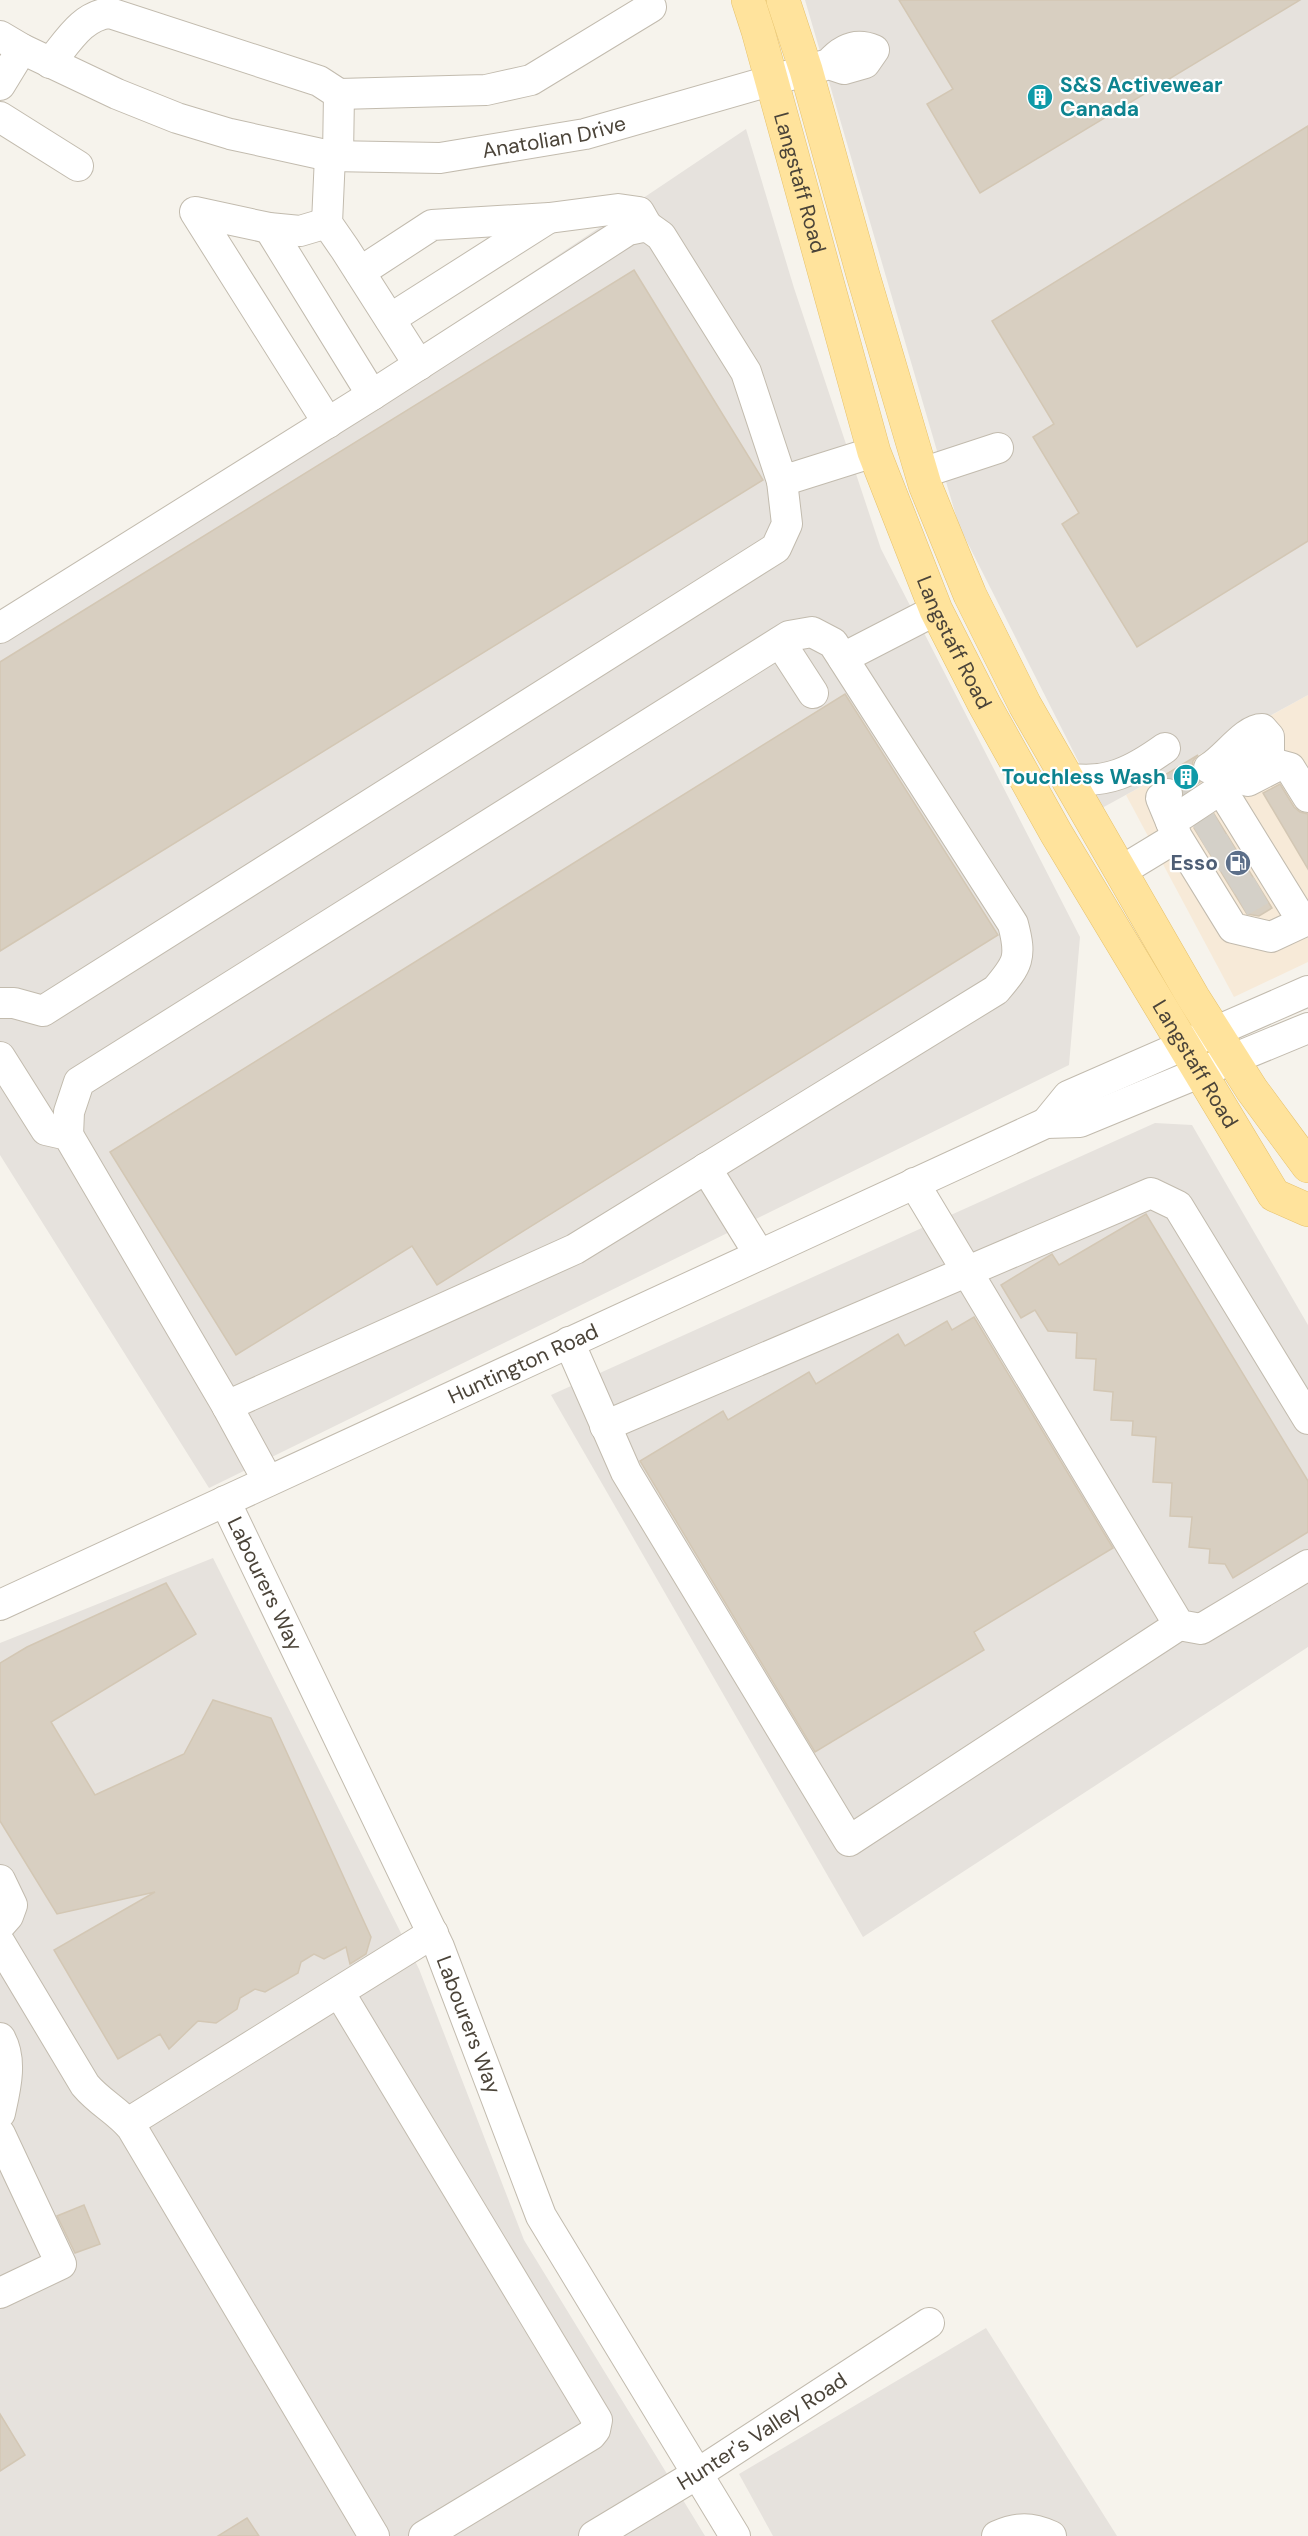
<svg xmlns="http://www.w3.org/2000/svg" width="1308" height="2536" viewBox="0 0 1308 2536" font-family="'DM Sans',sans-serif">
	<rect width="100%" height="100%" fill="#f6f3ec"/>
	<path fill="#f7ead8" d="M1308 695V962L1234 997 1126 795Z"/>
	<g fill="#e6e2dd">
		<path d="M805 0H1308V695L1102 808 959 526Z"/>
		<path d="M746 129 794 288 881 549 1080 937 1069 1065 209 1488 0 1155V630Z"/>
		<path d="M1155 1123 1192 1125 1308 1325V1647L863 1937 551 1395Z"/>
		<path d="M213 1558 419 1969 524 2240 705 2536H0V1643Z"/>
		<path d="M986 2328 1117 2536H773L739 2474Z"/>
	</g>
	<g fill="#d8cfc1" stroke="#d3c7b4" stroke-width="1.5">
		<path d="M899 0H1300L980 193 927 104 953 89Z"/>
		<path d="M1308 126V541L1137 647 1062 524 1079 513 1033 437 1054 424 992 321Z"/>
		<path d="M634 270 763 480 0 951V662Z"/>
		<path d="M845 694 998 935 437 1285 412 1246 236 1355 110 1152Z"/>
		<path d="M1198 755 1193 761 1192 769 1195 777 1200 782 1184 793 1182 785 1175 779 1166 777 1158 779Z"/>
		<path d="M1280 784 1294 807 1300 812 1308 814V869L1263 793Z"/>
		<path d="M1214 814 1272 908 1259 916 1247 914 1194 828Z"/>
		<path d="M1146 1214 1308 1481V1532L1233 1578 1225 1564 1209 1563 1210 1549 1189 1547 1192 1517 1170 1516 1172 1483 1153 1482 1156 1437 1132 1435 1133 1421 1111 1420 1113 1392 1094 1390 1096 1359 1076 1358 1077 1333 1048 1331 1035 1310 1021 1318 1001 1285 1052 1254 1059 1265Z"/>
		<path d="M974 1317 1113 1548 974 1632 984 1650 815 1752 640 1461 723 1411 728 1420 809 1372 816 1384 898 1334 905 1346 947 1321 952 1330Z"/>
		<path d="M166 1583 196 1634 51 1722 95 1795 184 1754 213 1700 271 1718 371 1937 366 1954 350 1964 346 1947 324 1959 314 1954 301 1962 298 1973 265 1992 255 1989 240 1998 237 2009 216 2023 198 2021 169 2049 160 2034 118 2059 54 1950 155 1892 57 1914 0 1821V1663L27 1647Z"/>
		<path d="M84 2205 100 2244 75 2253 57 2216Z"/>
		<path d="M0 2414 25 2455 0 2471Z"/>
		<path d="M247 2518 259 2536H218Z"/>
	</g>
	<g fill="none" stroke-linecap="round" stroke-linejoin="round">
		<g stroke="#d4d0c8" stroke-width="30" stroke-dasharray="30 15" stroke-linecap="butt">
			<path d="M1167 794 1209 768"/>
			<path d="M1200 838 1221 826"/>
			<path d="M1213 859 1234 847"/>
			<path d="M1227 881 1247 869"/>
			<path d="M1240 902 1261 890"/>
		</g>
		<g stroke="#c2bbae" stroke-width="32">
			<g id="minor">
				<path id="s1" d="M0 36 22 49 117 94 177 118 230 134 330 156 440 158 585 134 829 64C842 49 855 42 874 50L865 63 844 69 829 64"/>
				<path d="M50 63C67 43 82 15 110 13L319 81 339 94 338 156"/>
				<path d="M0 85 22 49"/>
				<path d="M339 94 486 90 531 80 651 7"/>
				<path d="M0 117 78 166"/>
				<path d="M330 156 327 223 345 249 419 365"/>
				<path d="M327 223 300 231 269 228 195 212 328 423"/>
				<path d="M269 228 372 395"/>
				<path d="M360 272 432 225 549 218 618 209 639 212 647 226"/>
				<path d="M390 319 547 219"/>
				<path d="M922 473 998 448"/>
				<path d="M0 628 372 395 628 230 647 226 661 236 746 372 782 481 874 452"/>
				<path d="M780 642 813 693"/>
				<path d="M843 658 936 610"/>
				<path d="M1209 768C1226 758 1245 729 1262 729L1269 737V751L1226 777 1221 789"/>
				<path d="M1067 778C1106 785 1133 771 1165 748"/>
				<path d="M1248 781 1279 765 1290 768 1308 797"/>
				<path d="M1167 794 1161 798 1171 822"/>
				<path d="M1121 871 1177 837 1233 928 1271 937 1303 922 1221 789 1171 822 1177 837"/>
				<path d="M0 1003H14L43 1011 776 548 787 524 782 481"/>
				<path d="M0 1057 46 1130 68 1135 227 1406 268 1481"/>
				<path d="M1046 1123 1068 1096 1308 991"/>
				<path d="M68 1135 69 1112 79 1082 789 636 812 632 833 643 1013 924C1022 958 1018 964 996 990L575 1249 227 1406"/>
				<path d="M706 1168 759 1254"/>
				<path d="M914 1183 1179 1625 1201 1629 1308 1565"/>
				<path d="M569 1342 626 1472 849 1841 1179 1625"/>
				<path d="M605 1426 1151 1193 1178 1206 1308 1419"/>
				<path id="s2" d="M225 1501 439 1947 541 2216 735 2536"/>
				<path id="s3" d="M0 1605 1046 1123 1080 1122 1308 1028"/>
				<path d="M0 1880 12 1905 8 1916 0 1925"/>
				<path d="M0 1943 85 2085C100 2103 117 2110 132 2128L374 2536"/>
				<path d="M339 1992 597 2420 595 2430 591 2435 424 2536"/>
				<path d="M0 2038C13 2060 5 2090 0 2113"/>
				<path d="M128 2123 433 1933"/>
				<path d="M0 2134 61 2264 0 2293"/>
				<path id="s4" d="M594 2536 697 2474 929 2323"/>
				<path d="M997 2536C1018 2527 1031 2527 1051 2536"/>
			</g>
		</g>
		<g stroke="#e6c16a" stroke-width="34">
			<g id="major">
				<path id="s5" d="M748 0 758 31 874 452 936 610 984 704 1056 833 1274 1195 1308 1210"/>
				<path d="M783 0 806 70 863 275 925 485 970 595 1025 705 1193 997 1252 1090 1308 1166"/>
			</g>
		</g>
		<use href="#minor" stroke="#fff" stroke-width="30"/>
		<use href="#major" stroke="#ffe39c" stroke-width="33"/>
	</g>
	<defs>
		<g id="building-disc" transform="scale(1.35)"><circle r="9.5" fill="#0f9aa8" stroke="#fff"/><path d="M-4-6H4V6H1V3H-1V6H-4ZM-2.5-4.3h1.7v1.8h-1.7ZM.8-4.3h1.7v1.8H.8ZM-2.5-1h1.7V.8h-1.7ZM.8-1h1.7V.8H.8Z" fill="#fff"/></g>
		<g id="fuel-disc" transform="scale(1.35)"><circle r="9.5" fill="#5c6f8a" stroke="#fff"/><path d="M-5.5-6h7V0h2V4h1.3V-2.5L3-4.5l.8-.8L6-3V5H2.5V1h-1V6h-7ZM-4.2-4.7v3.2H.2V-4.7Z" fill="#fff"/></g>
	</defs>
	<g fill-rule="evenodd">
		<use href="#building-disc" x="1040" y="97"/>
		<use href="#building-disc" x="1186" y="777"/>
		<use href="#fuel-disc" x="1238" y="863"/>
	</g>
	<g text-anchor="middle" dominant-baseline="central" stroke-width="4.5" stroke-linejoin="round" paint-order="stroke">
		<g font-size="21" font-weight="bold" fill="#0d838f" stroke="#fff" text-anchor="start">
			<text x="1060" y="85">S&amp;S Activewear<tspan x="1060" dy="24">Canada</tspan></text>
			<text x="1166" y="777" text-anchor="end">Touchless Wash</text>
		</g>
		<g font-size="21" fill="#4b4439" stroke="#fff">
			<text stroke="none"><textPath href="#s1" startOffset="579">Anatolian Drive</textPath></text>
			<text stroke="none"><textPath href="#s5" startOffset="190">Langstaff Road</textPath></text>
			<text stroke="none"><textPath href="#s5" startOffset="676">Langstaff Road</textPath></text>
			<text stroke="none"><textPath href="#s5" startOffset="1162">Langstaff Road</textPath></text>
			<text stroke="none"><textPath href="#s3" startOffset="576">Huntington Road</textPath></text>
			<text stroke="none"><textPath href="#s2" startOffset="92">Labourers Way</textPath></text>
			<text stroke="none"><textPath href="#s2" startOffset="578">Labourers Way</textPath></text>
			<text stroke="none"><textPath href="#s4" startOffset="198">Hunter's Valley Road</textPath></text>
		</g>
		<g font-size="21" font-weight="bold" fill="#4e5e75" stroke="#fff" text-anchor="end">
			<text x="1218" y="863">Esso</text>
		</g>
	</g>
</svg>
